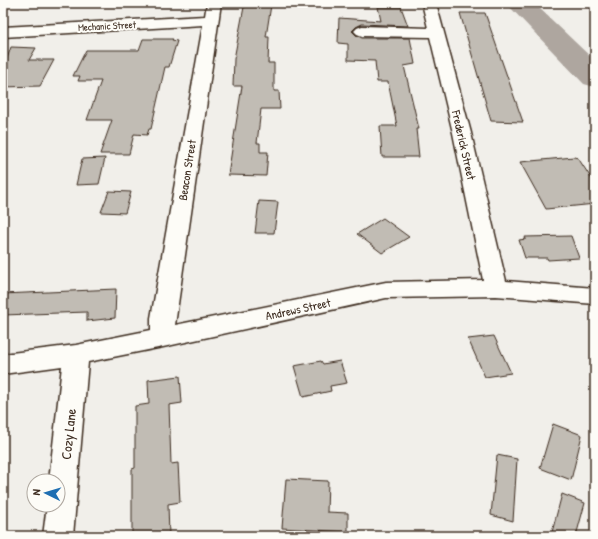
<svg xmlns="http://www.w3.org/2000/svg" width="598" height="539" viewBox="0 0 598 539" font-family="'Patrick Hand',sans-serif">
	<rect width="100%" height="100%" fill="#f1efea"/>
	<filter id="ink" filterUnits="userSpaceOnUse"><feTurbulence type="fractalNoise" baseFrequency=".025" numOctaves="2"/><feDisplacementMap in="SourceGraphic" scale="8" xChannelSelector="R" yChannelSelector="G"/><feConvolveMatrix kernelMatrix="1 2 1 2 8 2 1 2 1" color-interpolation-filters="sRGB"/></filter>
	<g filter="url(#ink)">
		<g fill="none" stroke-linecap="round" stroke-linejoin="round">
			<path fill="#aea69f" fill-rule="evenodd" d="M506 3H534L595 61V87L584 84Z"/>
		</g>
		<g fill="#c1bcb4" stroke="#3b2a1e">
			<path d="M247 5H271L266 37H269L268 63H274V91H279L280 109H261L257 143H260V152H268L266 176 228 175 242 86H233L234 59 244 7H246Z"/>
			<path d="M378 7H401L408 26 362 24 356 27 352 31 356 35 362 38H410L415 64 404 66 419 129H416L419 157H382L380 126H397L388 82H377L375 61 348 60V44L338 43 339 18 381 21Z"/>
			<path d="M460 13H485L523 122 491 121Z"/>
			<path d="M143 39H173L172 40 177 41 169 67H165L151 129H149L147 135 134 134 129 154H100L112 120H87L101 81H78L80 76H73L86 50H139Z"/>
			<path d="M11 47 36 48 29 60H54L40 86 3 87V70Z"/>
			<path d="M574 157 578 158 595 184V204L546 209 520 162Z"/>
			<path d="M105 158 99 184 76 185 82 159Z"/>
			<path d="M109 191 131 192 125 213 101 212Z"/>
			<path d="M259 201 278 202 274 233H255Z"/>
			<path d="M383 218 409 237 382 253 357 234Z"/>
			<path d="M571 236 579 258 548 260 547 258H525L519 240 526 239 525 237Z"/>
			<path d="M116 289 115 318 87 321V312L3 315V294Z"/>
			<path d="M494 336 511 373 485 377 468 339Z"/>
			<path d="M321 361 323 364 340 361 347 383 330 386 331 391 303 397 294 366Z"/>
			<path d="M180 376 182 403 169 405 171 464 178 463 180 502 168 504 169 536H132V469L135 468V406L149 404 148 380Z"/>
			<path d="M553 424 582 435 571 480 540 468Z"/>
			<path d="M497 455 517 459 513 521 491 515Z"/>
			<path d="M286 479 328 481 327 512 348 513V532L282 528Z"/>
			<path d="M562 494 585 503 576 536H551Z"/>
		</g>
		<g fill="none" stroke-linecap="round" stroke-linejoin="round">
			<g stroke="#3b2a1e" stroke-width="3">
				<path id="minor" d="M207 3H221L175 325 386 282 483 280 453 133 430 37 362 36 357 34 354 31 357 28 362 26 428 28 422 3H436L471 133 506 281 595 288V304L496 296 386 298 163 347 88 362 73 536H43L47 505H58V481H49L62 366 3 374V354L76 345 151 330V318L203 25 3 37V27L205 16Z"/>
			</g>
			<use href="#minor" fill="#fdfcf7" fill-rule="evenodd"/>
		</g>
	</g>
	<g text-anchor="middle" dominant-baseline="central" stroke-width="4" stroke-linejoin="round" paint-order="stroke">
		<g font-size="10" fill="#3b2a1e" stroke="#fdfcf7">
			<text transform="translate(107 26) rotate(-3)">Mechanic Street</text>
		</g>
		<g font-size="12" fill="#3b2a1e" stroke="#fdfcf7">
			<text transform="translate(464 145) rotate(77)">Frederick Street</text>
			<text transform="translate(187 170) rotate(-81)">Beacon Street</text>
			<text transform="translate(298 309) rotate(-12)">Andrews Street</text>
		</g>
		<g font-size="14" fill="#3b2a1e" stroke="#fdfcf7">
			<text transform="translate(68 434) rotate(-84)">Cozy Lane</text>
		</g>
	</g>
	<rect width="598" height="539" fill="none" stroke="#fdfcf7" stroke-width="16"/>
	<rect x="8" y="8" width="582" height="523" fill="none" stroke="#3b2a1e" stroke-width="1.5" filter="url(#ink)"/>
	<g transform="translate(46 493) rotate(275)"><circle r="19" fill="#fdfcf7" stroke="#afa8a0"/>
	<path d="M0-3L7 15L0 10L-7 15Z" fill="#1f6fb2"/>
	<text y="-6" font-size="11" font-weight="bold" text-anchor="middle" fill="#3b2a1e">N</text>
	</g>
</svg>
